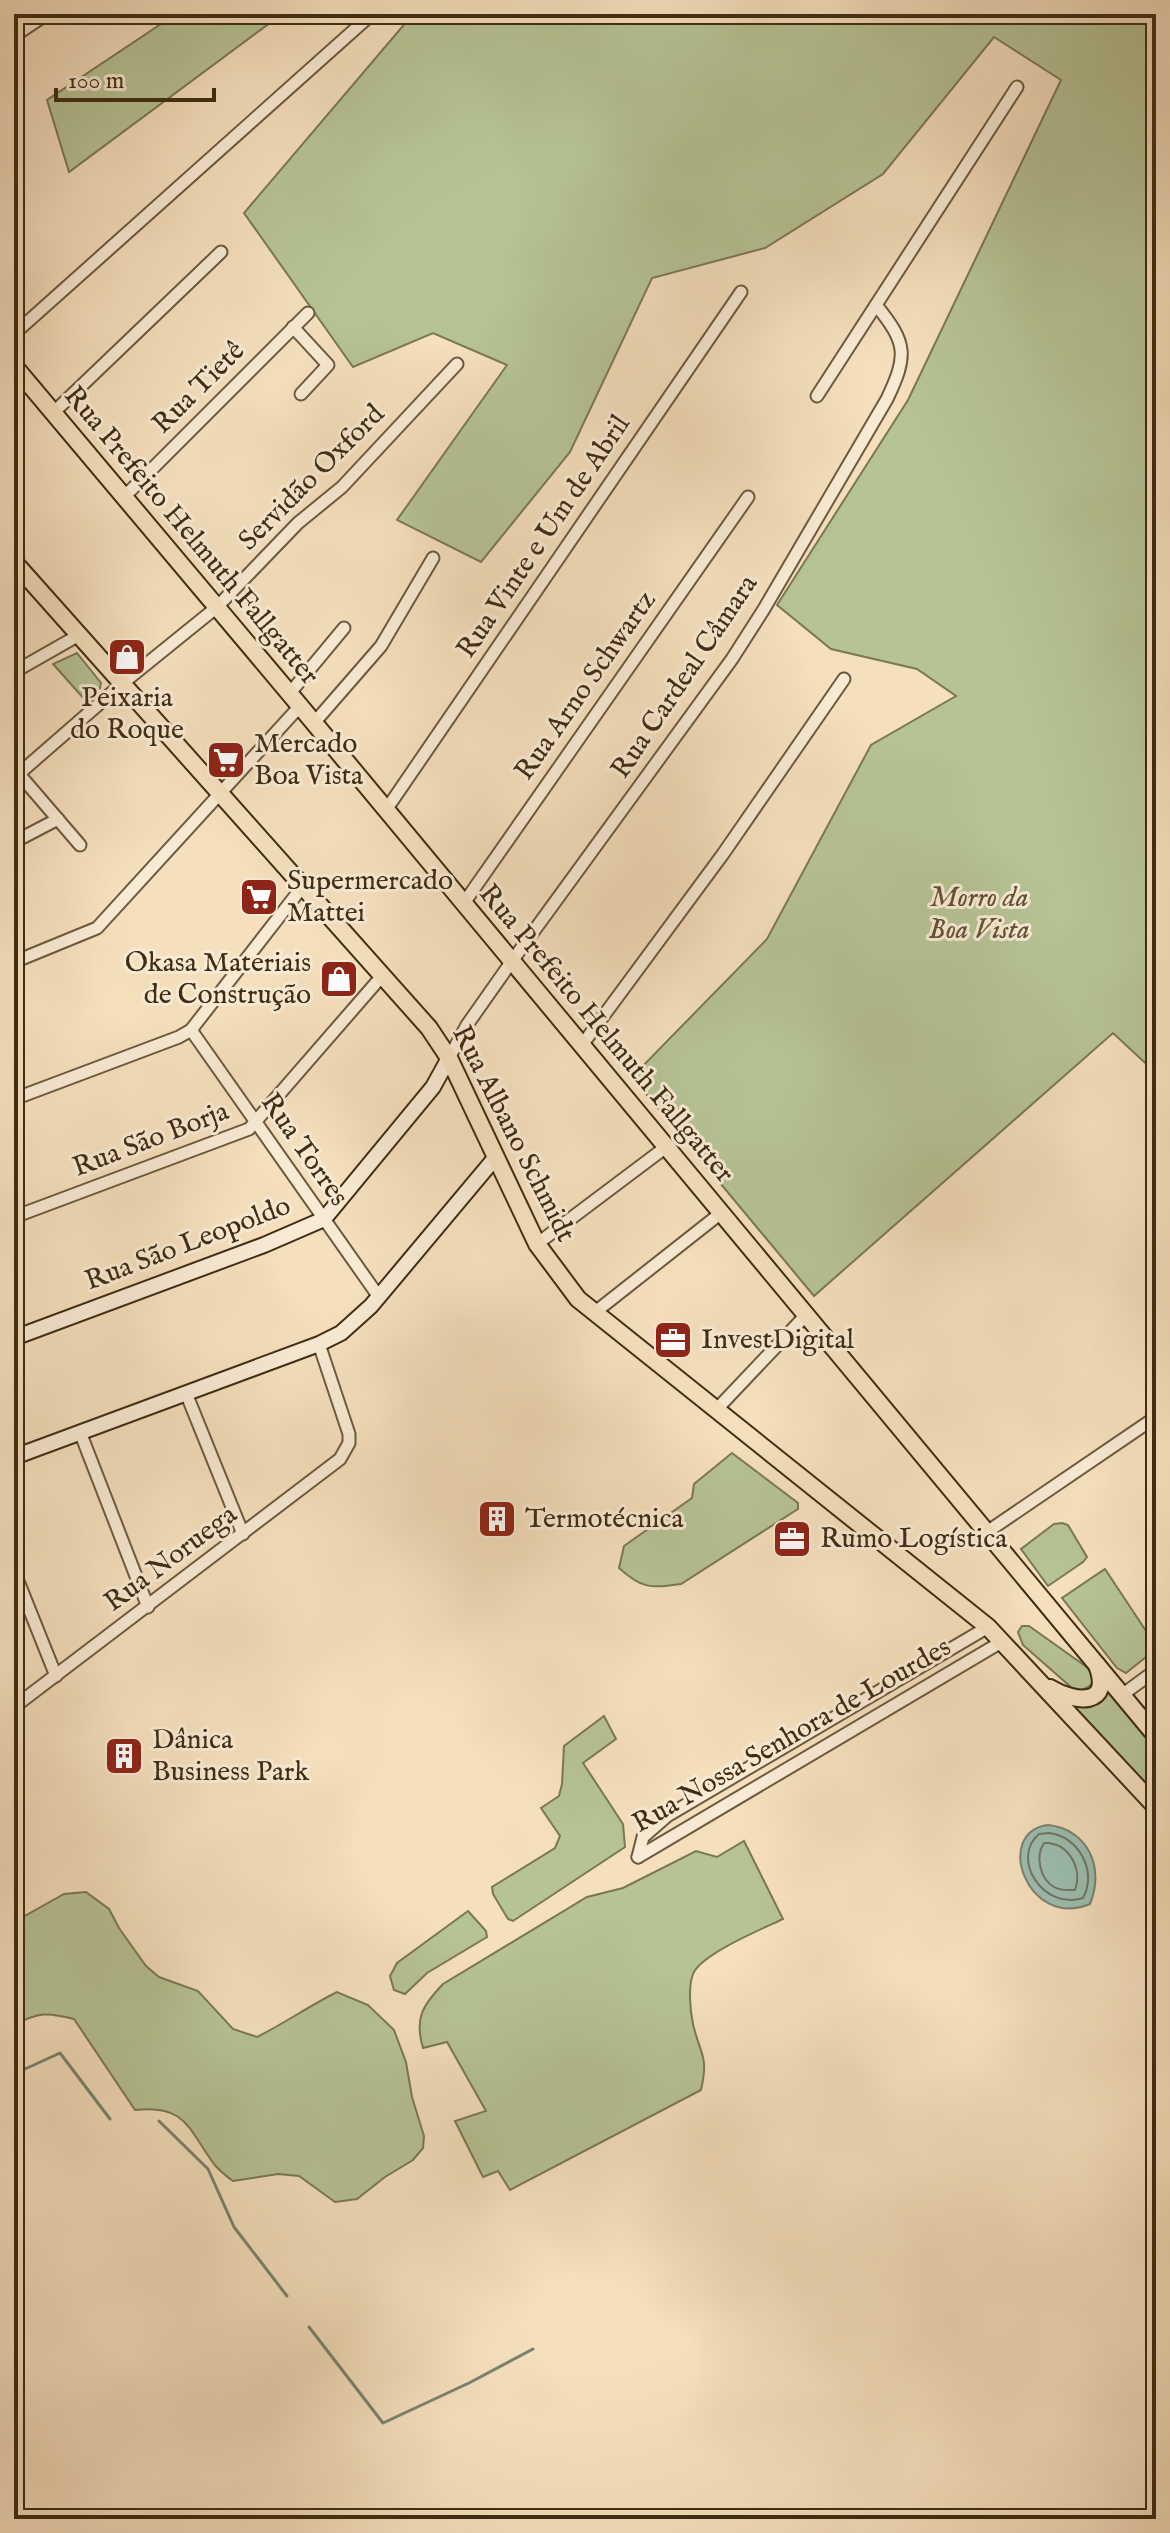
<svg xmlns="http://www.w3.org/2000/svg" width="1170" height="2533" viewBox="0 0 1170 2533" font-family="'IM FELL English',serif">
	<rect width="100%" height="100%" fill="#f5dfbd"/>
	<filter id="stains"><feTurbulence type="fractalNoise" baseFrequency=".0025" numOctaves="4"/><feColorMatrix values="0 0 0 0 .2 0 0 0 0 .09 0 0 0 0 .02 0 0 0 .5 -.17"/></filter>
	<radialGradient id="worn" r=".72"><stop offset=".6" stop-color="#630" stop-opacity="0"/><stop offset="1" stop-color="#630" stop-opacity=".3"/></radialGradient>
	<g fill="#b6c395" stroke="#7a7854" stroke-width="2">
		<path d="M176 14H282L69 172 47 100Z"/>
		<path d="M413 14H1156V1073L1113 1033 814 1296 632 1077 767 939 871 745 956 696 917 669 831 649 777 605 908 400 1061 80 994 37 883 174 765 248 652 278 570 452 481 562 397 520 507 365 433 333 353 367 244 213Z"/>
		<path d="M77 653 101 683 100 688 86 701 53 664Z"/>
		<path d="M732 1453 798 1503V1509L681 1584C650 1588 642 1589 619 1568L624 1546 692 1498 694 1484Z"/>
		<path d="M1062 1523 1068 1525 1087 1557 1083 1562 1048 1586 1021 1549 1054 1524Z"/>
		<path d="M1105 1569 1156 1646V1649L1126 1673 1117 1668 1062 1598Z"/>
		<path d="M1022 1626H1029L1088 1668 1094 1679 1091 1685 1082 1690 1072 1688 1023 1645 1018 1632Z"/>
		<path d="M1105 1686 1156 1749V1803L1069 1704 1081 1707 1092 1704Z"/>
		<path d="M604 1716 616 1739 583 1763 623 1824 625 1847 513 1921 508 1919 493 1894 492 1887 555 1848 560 1836 541 1808 559 1796 562 1784 564 1746Z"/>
		<path d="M744 1841 783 1919C762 1929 701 1954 693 1974 688 1987 690 2010 693 2024 700 2055 709 2055 701 2090L510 2190 498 2171 483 2177 455 2121 486 2111 447 2042 423 2048C414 2018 423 2005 443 1984L587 1897 623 1888 696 1851 717 1857Z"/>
		<path d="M86 1892 109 1909 119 1928 146 1966 159 1977 198 1991 233 2029 257 2037C285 2023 309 2006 337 1992L368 2005 394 2030 406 2062 412 2097 424 2136 423 2148 413 2160 385 2177 357 2199 335 2202 299 2176 278 2174 233 2181C226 2176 219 2170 214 2164 188 2129 186 2104 135 2110L74 2019C47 2012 39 2012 14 2025V1922L64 1894Z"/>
		<path d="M468 1911 486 1931 487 1937 427 1973 405 1994 394 1990 390 1976 397 1963Z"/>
	</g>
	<path fill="#9cbdb0" stroke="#778371" stroke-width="2" d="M1048 1825C1088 1829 1105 1868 1090 1904 1027 1930 993 1832 1048 1825Z"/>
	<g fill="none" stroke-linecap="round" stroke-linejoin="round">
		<g stroke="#6e7562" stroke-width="2">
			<path d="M1049 1833C1078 1836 1098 1871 1083 1898 1043 1911 1010 1858 1039 1834Z"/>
			<path d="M1044 1843C1068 1842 1083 1868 1075 1890 1068 1890 1061 1891 1054 1887 1040 1879 1035 1856 1044 1843Z"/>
		</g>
		<g stroke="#778371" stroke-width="3">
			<path d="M14 2074 60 2053 110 2119"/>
			<path d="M159 2121 208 2169 234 2227 287 2296"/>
			<path d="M309 2327 383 2423 469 2383 533 2349"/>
		</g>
		<g stroke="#6c5a3e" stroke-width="15">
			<g id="street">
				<path d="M14 36 47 14"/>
				<path d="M293 327 328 365 301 394"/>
				<path d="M14 334 372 14"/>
				<path d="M817 396 1017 87"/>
				<path d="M53 413 221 252"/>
				<path d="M124 497 308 313"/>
				<path d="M14 672 79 635"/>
				<path d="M290 693 344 628"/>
				<path d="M314 723 381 646 433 558"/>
				<path d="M19 774 80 845"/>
				<path d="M14 778 123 683 217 607 298 523 342 487 457 364"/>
				<path d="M386 810 741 292"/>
				<path d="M14 842 58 819"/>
				<path d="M464 903 748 497"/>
				<path d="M14 962 97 928 300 706"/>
				<path d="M191 1030 379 1297"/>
				<path d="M582 1045 723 854 844 679"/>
				<path d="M449 1058 467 1025 512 961 732 659 764 609 887 399C908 355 907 343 876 305"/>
				<path d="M14 1099 179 1037 191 1030 303 886"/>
				<path d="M14 1217 249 1129 382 976"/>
				<path d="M537 1244 666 1147"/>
				<path d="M594 1313 721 1213"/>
				<path d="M186 1393 243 1534"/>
				<path d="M716 1410 806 1315"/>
				<path d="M80 1432 148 1607"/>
				<path d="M987 1532 1156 1417"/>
				<path d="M14 1571 56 1676"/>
				<path d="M1122 1695 1156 1670"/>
				<path d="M14 1707 340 1459 349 1443V1434L319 1344"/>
				<path d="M638 1857 643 1837 667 1816 988 1627"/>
				<path d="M638 1857 1003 1641"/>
			</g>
		</g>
		<g stroke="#3f2d13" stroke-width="18">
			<g id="secondary">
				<path d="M14 1338 264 1245 324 1219 433 1087 449 1058"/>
				<path d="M14 1457 319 1344 341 1333 371 1306 495 1158"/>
			</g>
		</g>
		<g stroke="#3f2d13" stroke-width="20">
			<g id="primary">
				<path d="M14 366 300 706 1156 1736"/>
				<path d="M14 562 429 1028 449 1058 537 1244 578 1299 988 1627 1156 1807"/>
				<path d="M1050 1688C1075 1703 1113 1707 1097 1665"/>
			</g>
		</g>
		<use href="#street" stroke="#f8ead4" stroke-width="11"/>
		<use href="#secondary" stroke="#f8ead4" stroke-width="14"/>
		<use href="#primary" stroke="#f5dfbd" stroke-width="16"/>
	</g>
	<defs>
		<g id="shop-square" transform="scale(2)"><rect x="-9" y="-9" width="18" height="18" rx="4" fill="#8f2418" stroke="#f8ead4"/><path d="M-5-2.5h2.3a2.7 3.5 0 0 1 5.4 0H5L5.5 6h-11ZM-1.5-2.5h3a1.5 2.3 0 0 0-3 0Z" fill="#fff"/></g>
		<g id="supermarket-square" transform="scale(2)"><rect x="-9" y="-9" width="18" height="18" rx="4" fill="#8f2418" stroke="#f8ead4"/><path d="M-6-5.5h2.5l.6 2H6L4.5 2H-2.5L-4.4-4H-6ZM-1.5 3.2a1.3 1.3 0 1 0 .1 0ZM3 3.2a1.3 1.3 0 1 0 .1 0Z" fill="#fff"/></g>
		<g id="office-square" transform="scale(2)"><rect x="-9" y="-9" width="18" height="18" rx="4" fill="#8f2418" stroke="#f8ead4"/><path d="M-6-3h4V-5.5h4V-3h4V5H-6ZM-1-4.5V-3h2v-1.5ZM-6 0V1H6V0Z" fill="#fff"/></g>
		<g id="building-square" transform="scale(2)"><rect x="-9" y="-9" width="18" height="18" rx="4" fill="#8f2418" stroke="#f8ead4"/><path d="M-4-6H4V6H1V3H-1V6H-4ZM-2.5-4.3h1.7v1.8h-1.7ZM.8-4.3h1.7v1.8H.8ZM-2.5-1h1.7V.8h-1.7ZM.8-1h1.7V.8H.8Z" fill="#fff"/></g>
	</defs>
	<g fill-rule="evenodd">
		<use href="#shop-square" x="127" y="657"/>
		<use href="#supermarket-square" x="226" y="760"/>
		<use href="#supermarket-square" x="259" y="897"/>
		<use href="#shop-square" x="339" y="979"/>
		<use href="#office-square" x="673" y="1340"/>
		<use href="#building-square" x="497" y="1519"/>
		<use href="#office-square" x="792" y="1539"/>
		<use href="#building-square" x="124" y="1756"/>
	</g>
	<g text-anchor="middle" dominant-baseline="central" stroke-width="6" stroke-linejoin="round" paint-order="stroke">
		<g font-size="28" fill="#3f2d13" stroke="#f8ead4">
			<text transform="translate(199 388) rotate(-45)">Rua Tietê</text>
			<text transform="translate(312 478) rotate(-45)">Servidão Oxford</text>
			<text transform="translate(191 536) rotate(50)">Rua Prefeito Helmuth Fallgatter</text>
			<text transform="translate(544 537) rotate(-56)">Rua Vinte e Um de Abril</text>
			<text transform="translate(685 677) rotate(-56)">Rua Cardeal Câmara</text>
			<text transform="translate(586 686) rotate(-55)">Rua Arno Schwartz</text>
			<text transform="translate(606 1034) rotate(50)">Rua Prefeito Helmuth Fallgatter</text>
			<text transform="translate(513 1134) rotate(63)">Rua Albano Schmidt</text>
			<text transform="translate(151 1140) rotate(-21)">Rua São Borja</text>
			<text transform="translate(304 1150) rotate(55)">Rua Torres</text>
			<text transform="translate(188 1244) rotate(-21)">Rua São Leopoldo</text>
			<text transform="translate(171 1559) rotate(-37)">Rua Noruega</text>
			<text transform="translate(792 1736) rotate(-30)">Rua Nossa Senhora de Lourdes</text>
		</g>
		<g font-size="28" fill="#3f2d13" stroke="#f8ead4" text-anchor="start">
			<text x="127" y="698" text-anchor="middle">Peixaria<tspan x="127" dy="32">do Roque</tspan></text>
			<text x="254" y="744">Mercado<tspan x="254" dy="32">Boa Vista</tspan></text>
			<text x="287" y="881">Supermercado<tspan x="287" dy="32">Mattei</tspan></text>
			<text x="311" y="963" text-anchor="end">Okasa Materiais<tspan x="311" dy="32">de Construção</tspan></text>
			<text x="701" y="1340">InvestDigital</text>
			<text x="525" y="1519">Termotécnica</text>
			<text x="820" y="1539">Rumo Logística</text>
			<text x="152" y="1740">Dânica<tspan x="152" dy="32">Business Park</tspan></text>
		</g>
		<g font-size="28" font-style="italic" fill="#5d5234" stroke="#f8ead4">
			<text x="979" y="898">Morro da<tspan x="979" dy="32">Boa Vista</tspan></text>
		</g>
	</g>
	<rect width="1170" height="2533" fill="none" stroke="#f5dfbd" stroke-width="48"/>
	<rect x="16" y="16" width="1138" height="2501" fill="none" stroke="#3f2d13" stroke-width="4"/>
	<rect x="24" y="24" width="1122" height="2485" fill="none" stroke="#3f2d13" stroke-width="2"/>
	<path d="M56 88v12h158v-12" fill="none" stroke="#3f2d13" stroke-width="4"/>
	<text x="68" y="88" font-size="24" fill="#3f2d13" stroke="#f8ead4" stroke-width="6" paint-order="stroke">100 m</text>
	<rect width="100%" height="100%" filter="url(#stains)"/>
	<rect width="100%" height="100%" fill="url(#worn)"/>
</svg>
